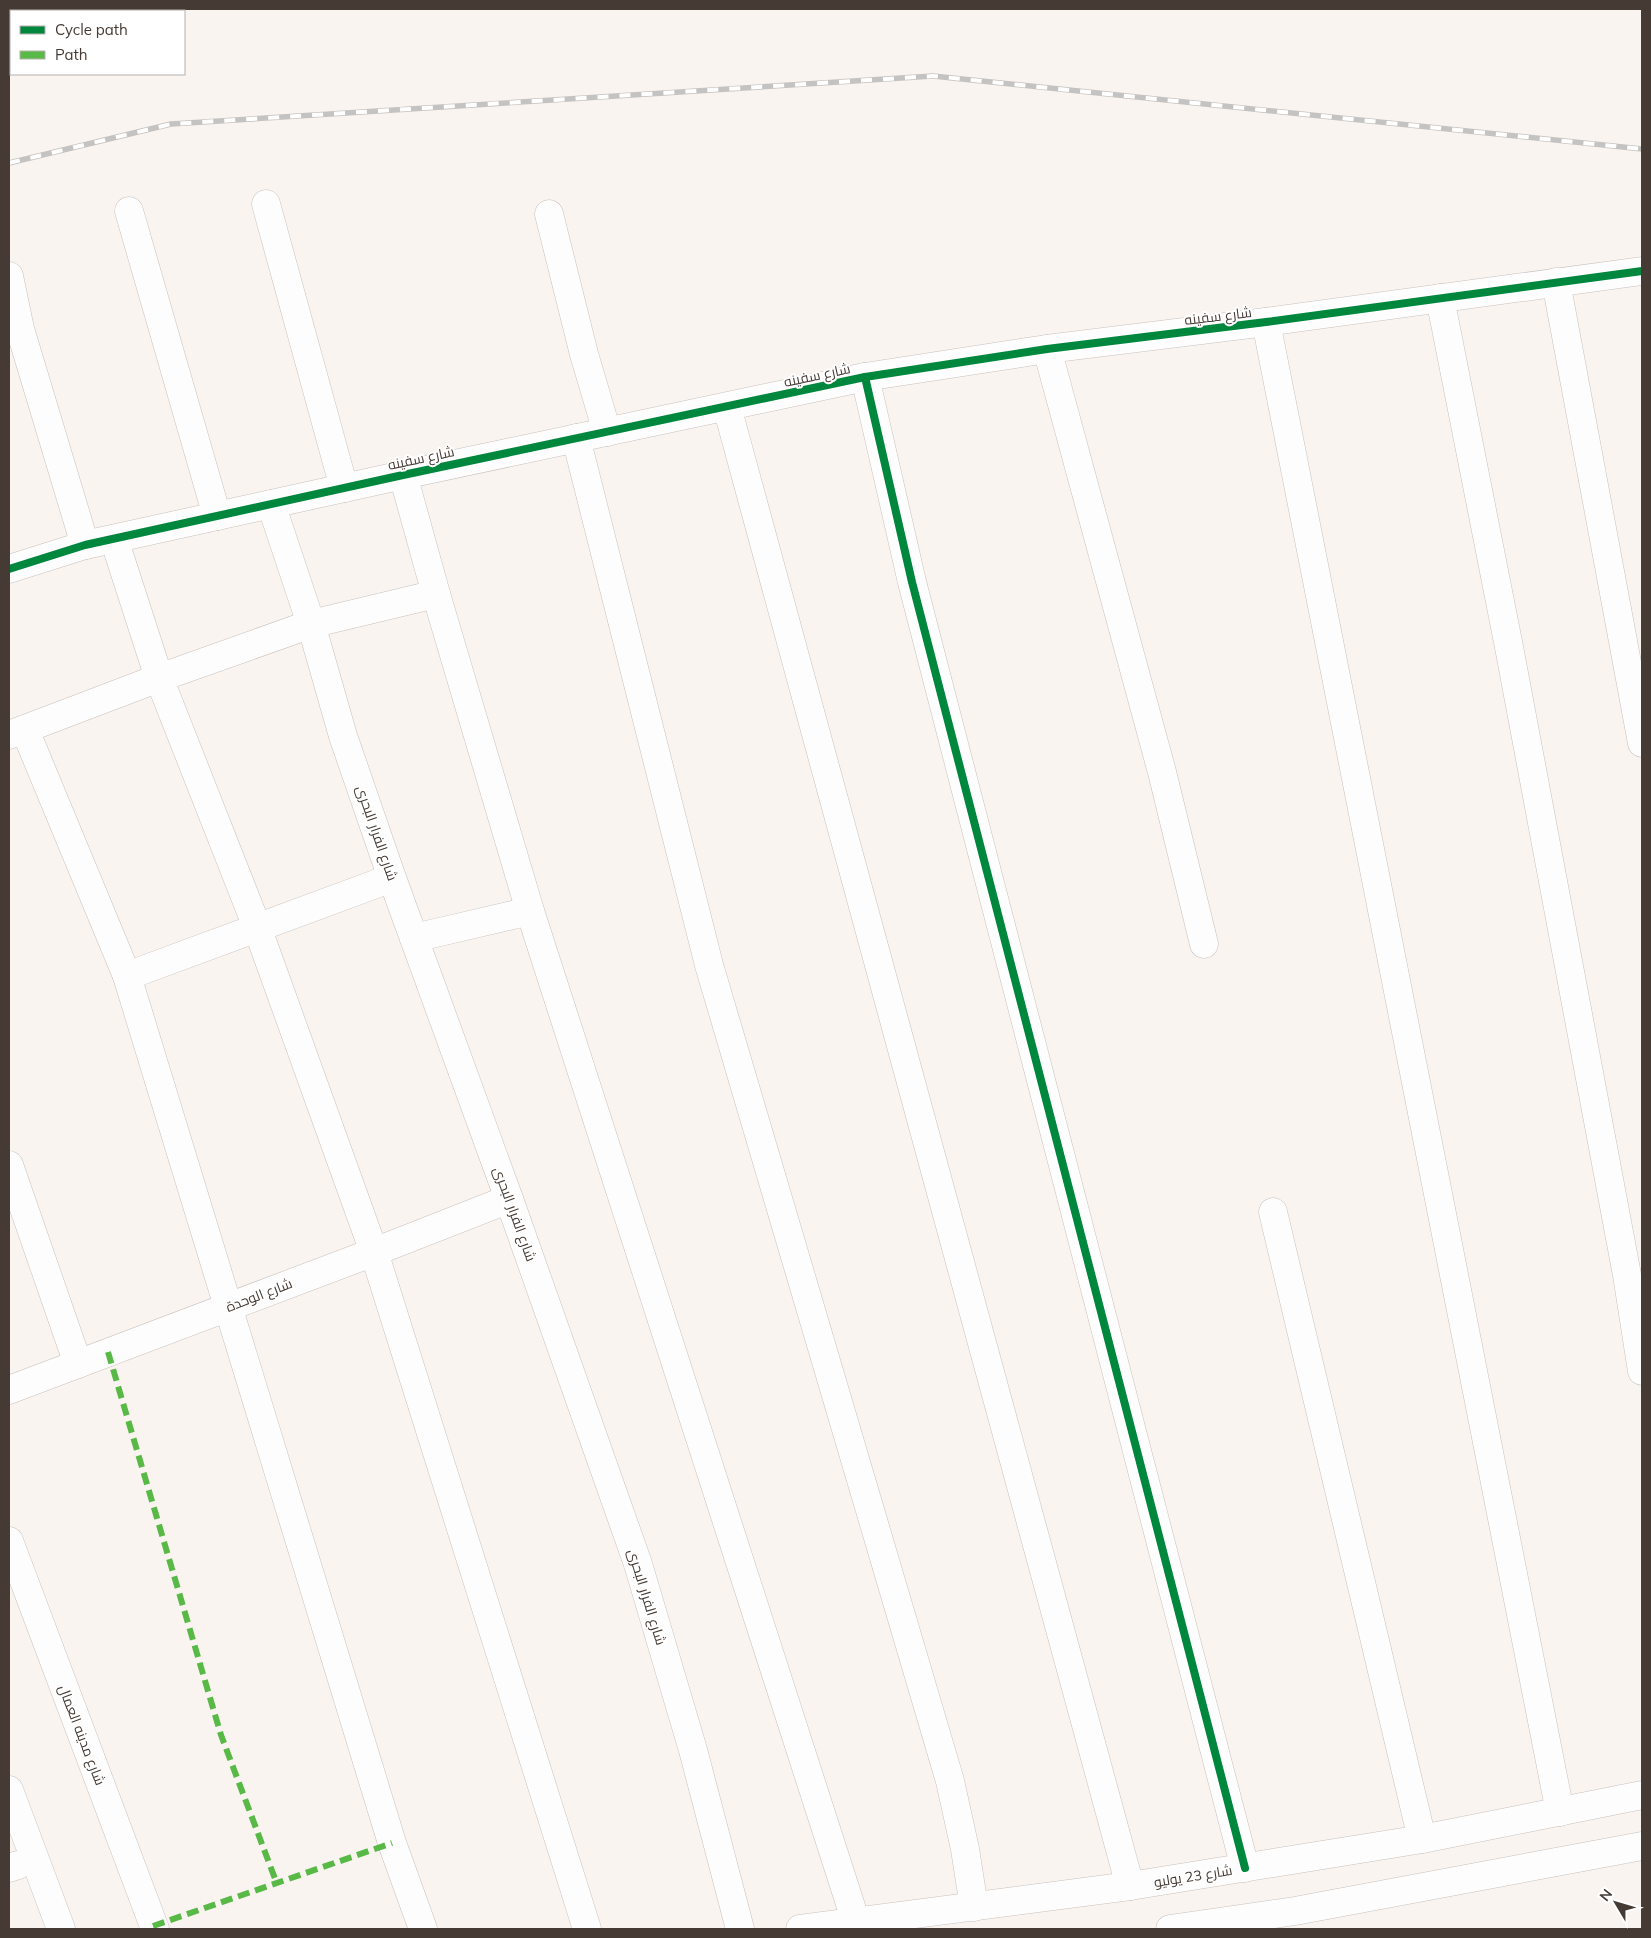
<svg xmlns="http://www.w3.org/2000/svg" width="1651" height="1938" viewBox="0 0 1651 1938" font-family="Mulish,Cairo,sans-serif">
	<rect width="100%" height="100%" fill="#faf4f0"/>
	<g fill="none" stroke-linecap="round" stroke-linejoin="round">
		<g stroke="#c8c1bc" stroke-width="29">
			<g id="street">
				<path d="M266 204 344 488"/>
				<path d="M129 211 217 516"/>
				<path d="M549 214 584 354 607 432"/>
				<path d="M9 276 20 329 85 545"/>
				<path d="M1556 282 1642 743"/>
				<path d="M1440 298 1509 647 1627 1275 1642 1371"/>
				<path d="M1266 322 1560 1812"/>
				<path d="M1047 349 1162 772 1204 944"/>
				<path d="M865 377 912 582 1245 1868"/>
				<path d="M727 407 1130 1886"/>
				<path d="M576 438 709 965 950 1781 965 1849 974 1907"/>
				<path d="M403 475 436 594 530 911 856 1922"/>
				<path d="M271 504 311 624 343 736 392 878 509 1199 638 1564 693 1750 740 1929"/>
				<path d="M114 539 159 678 257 927 374 1252 587 1929"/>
				<path d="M25 730 127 976 392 1843 423 1929"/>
				<path d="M9 735 159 678 311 624 436 594"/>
				<path d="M414 938 530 911"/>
				<path d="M127 976 392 878"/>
				<path d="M9 1165 78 1364"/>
				<path d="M1273 1212 1422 1839"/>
				<path d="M9 1390 374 1252 509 1199"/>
				<path d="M9 1541 155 1929"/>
				<path d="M9 1790 61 1929"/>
				<path d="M9 1868 18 1865"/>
			</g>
		</g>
		<g stroke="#c8c1bc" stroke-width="29">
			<g id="secondary">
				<path d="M9 569 85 545 403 475 865 377 1047 349 1266 322 1642 271"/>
				<path d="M800 1929 1130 1886 1422 1839 1642 1795"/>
				<path d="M1170 1929 1295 1911 1642 1846"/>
			</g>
		</g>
		<use href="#street" stroke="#fefdfd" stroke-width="28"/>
		<use href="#secondary" stroke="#fefdfd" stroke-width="28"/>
		<g stroke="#c4c3c1" stroke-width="5.5">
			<path id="rail" d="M9 163 171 124 933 76 1642 149"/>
		</g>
		<use href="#rail" stroke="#fff" stroke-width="4" stroke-dasharray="11" stroke-linecap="butt"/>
		<g stroke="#58b947" stroke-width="6" stroke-dasharray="12 6" stroke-linecap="butt">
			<path d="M108 1352 221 1735 277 1884"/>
			<path d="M153 1926 392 1843"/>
		</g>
		<g stroke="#fff" stroke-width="11">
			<g id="cycleway">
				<path d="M865 377 912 582 1245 1868"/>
				<path d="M9 569 85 545 403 475 865 377 1047 349 1266 322 1642 271"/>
			</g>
		</g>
		<use href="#cycleway" stroke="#00873e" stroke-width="8"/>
	</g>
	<g text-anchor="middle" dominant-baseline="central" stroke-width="4" stroke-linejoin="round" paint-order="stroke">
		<g font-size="14" fill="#453b34" stroke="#fff">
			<text transform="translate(1218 316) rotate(-7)">شارع سفينه</text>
			<text transform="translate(817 375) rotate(-12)">شارع سفينه</text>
			<text transform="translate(421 458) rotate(-12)">شارع سفينه</text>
			<text transform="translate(377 833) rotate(71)">شارع الفرار البحرى</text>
			<text transform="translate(515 1214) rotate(70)">شارع الفرار البحرى</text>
			<text transform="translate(259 1295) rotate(-21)">شارع الوحدة</text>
			<text transform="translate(647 1597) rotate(73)">شارع الفرار البحرى</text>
			<text transform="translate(82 1735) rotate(69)">شارع مدينه العمال</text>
			<text transform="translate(1193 1876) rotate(-9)">شارع 23 يوليو</text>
		</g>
	</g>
	<rect width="1651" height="1938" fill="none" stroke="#453b34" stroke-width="20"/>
	<rect x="10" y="10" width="175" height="65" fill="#ffffff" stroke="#b5b1ae"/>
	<rect x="20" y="26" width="25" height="8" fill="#00873e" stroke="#b5b1ae"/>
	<text x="55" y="35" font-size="15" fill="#453b34">Cycle path</text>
	<rect x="20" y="51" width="25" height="8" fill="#58b947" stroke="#b5b1ae"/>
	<text x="55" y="60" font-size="15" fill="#453b34">Path</text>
	<g transform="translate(1616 1903) rotate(308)" stroke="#ffffff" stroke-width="4" paint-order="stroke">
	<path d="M0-4L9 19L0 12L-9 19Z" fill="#453b34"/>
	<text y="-8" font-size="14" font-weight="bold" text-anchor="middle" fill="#453b34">N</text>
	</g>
</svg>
